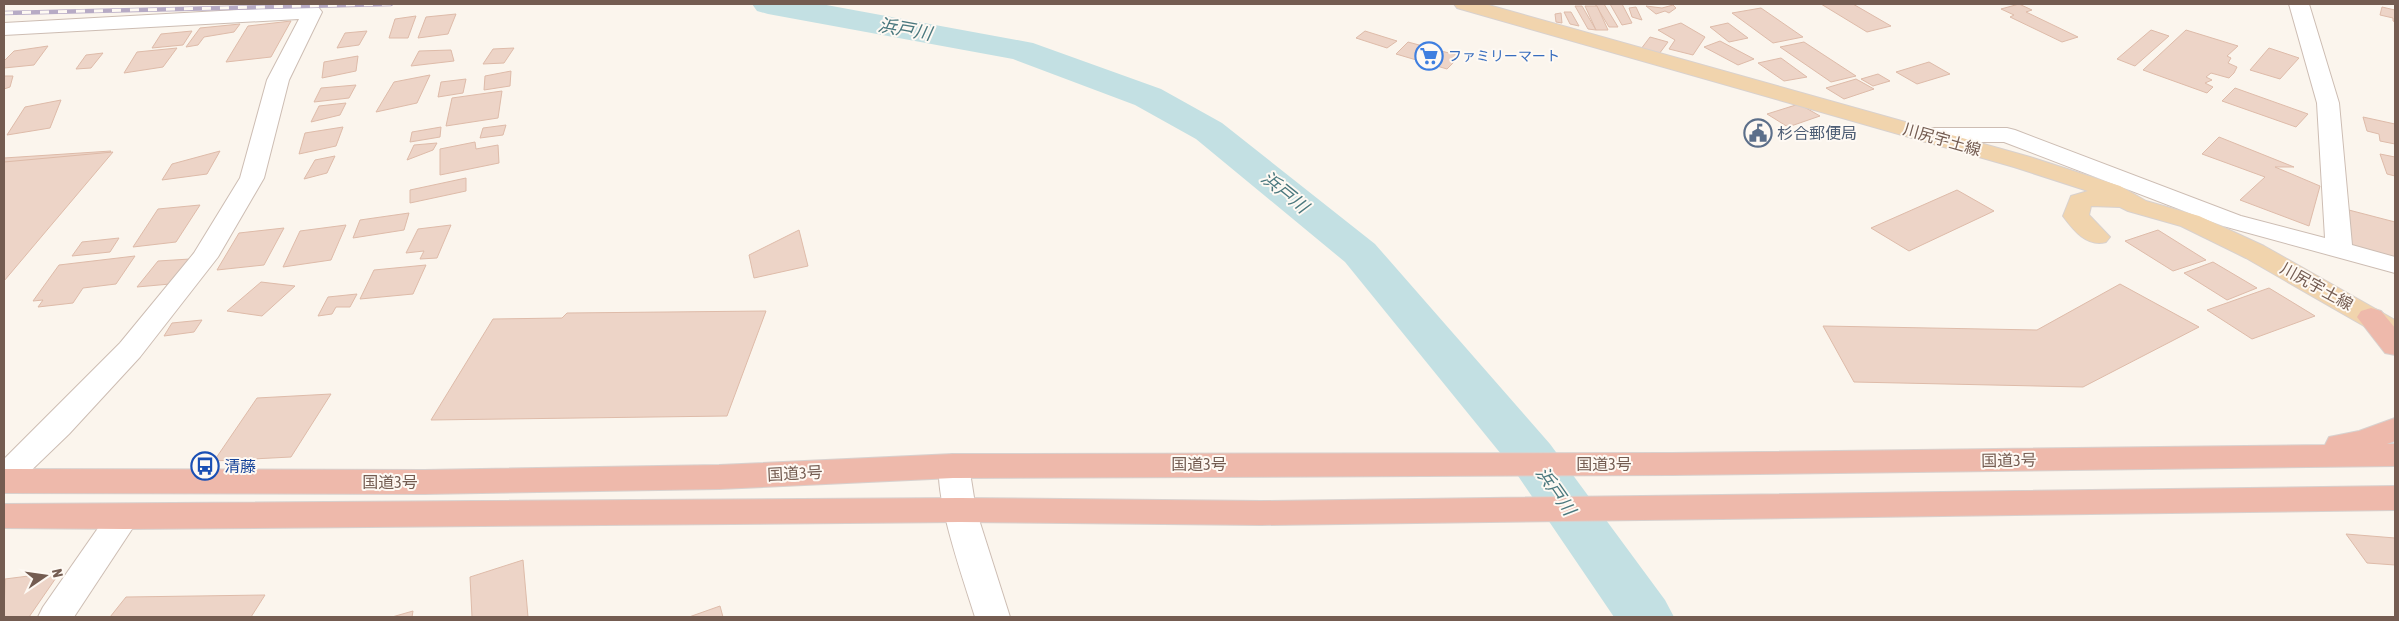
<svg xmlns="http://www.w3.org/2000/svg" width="2399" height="621" viewBox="0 0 2399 621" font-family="'Asap Condensed','Noto Sans JP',sans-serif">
	<rect width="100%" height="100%" fill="#fbf5ed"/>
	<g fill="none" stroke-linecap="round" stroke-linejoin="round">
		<path fill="#c3e0e3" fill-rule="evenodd" d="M752 4H821L1033 43 1161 89 1222 123 1375 244 1550 444 1665 600 1674 617H1614L1514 470 1345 262 1196 139 1135 105 1013 59 768 14 757 11Z"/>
	</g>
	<g fill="#edd4c7" stroke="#debba9">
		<path d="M1595 4H1604L1618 27H1609Z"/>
		<path d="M1610 4H1622L1632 23 1622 25Z"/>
		<path d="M1821 4H1853L1891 26 1867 32Z"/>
		<path d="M2019 4 2032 10 2026 12 2078 37 2062 42 2010 17 2014 15 2001 9Z"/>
		<path d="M1673 5 1676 8 1669 13 1665 11 1656 14 1646 6 1662 8Z"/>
		<path d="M1575 6H1582L1596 30 1588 29Z"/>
		<path d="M1585 6H1597L1608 30H1596Z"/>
		<path d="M1636 7 1642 20 1632 17 1629 8Z"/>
		<path d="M2382 7 2395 10V22L2393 21V18L2380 15Z"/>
		<path d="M1761 8 1803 37 1773 43 1732 13Z"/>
		<path d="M1564 12H1571L1579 26 1570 24Z"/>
		<path d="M1561 13 1562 23 1556 22 1555 14Z"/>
		<path d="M456 14 448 34 418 38 426 17Z"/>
		<path d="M416 16 408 38H389L395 19Z"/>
		<path d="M291 21 271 57 226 62 248 26Z"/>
		<path d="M1681 23 1705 37 1693 55 1669 49 1675 40 1658 30Z"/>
		<path d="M1728 23 1748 38 1729 42 1710 27Z"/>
		<path d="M240 24 234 32 204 37 198 45 186 47 200 28Z"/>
		<path d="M2151 30 2169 36 2135 66 2117 59Z"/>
		<path d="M2186 30 2238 46 2227 56 2231 58 2228 63 2237 67 2234 73 2229 78 2211 73 2206 77 2212 80 2205 83 2213 87 2207 93 2143 70Z"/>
		<path d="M192 31 183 45 152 48 161 34Z"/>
		<path d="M367 31 359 45 337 48 345 33Z"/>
		<path d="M1365 31 1397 41 1387 48 1356 38Z"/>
		<path d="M1650 37 1668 42 1659 54 1641 49Z"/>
		<path d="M1720 41 1754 59 1738 65 1704 47Z"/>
		<path d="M1408 42 1460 56 1447 69 1396 54Z"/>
		<path d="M1804 42 1856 76 1831 82 1780 47Z"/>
		<path d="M48 46 34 65 4 68V61L14 51Z"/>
		<path d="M177 48 163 67 124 73 137 52Z"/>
		<path d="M514 48 504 63 483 64 493 49Z"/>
		<path d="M2269 48 2299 58 2280 79 2250 70Z"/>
		<path d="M451 50 454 61 411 66 419 51Z"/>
		<path d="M103 53 91 68 76 69 86 55Z"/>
		<path d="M358 56 356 71 322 78 324 62Z"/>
		<path d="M1781 58 1807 77 1784 81 1758 63Z"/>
		<path d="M1929 62 1950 74 1917 84 1896 72Z"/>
		<path d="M511 71 510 86 484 90 485 76Z"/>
		<path d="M1878 74 1890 81 1873 86 1861 79Z"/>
		<path d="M430 75 417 103 376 112 394 82Z"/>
		<path d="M4 76H13L10 87 4 89Z"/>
		<path d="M466 79 463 93 438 97 441 82Z"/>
		<path d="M1856 79 1874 89 1844 99 1826 88Z"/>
		<path d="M356 85 349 98 314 102 321 88Z"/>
		<path d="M2235 88 2308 114 2296 127 2222 101Z"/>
		<path d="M502 91 498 118 446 126 452 98Z"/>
		<path d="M61 100 50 128 7 135 25 107Z"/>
		<path d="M346 103 340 115 311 122 319 106Z"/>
		<path d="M1799 104 1820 116 1788 127 1767 114Z"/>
		<path d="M2363 117 2395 124V144L2380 141 2379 134 2367 131Z"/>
		<path d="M506 125 503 135 480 138 483 128Z"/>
		<path d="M343 127 336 146 299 154 305 133Z"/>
		<path d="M441 127 440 137 410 142 412 132Z"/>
		<path d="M2219 137 2294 167H2275L2320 186 2309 226 2240 200 2265 177 2202 154Z"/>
		<path d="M475 142 476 149 498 145 499 163 440 175V149Z"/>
		<path d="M437 143 433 150 407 160 414 145Z"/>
		<path d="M111 151 4 269V158Z"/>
		<path d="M220 151 207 174 162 180 172 164Z"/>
		<path d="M113 152 4 281V162Z"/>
		<path d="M2380 154 2395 157V176L2387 174Z"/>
		<path d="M335 156 327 173 304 179 315 160Z"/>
		<path d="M466 178V191L410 203V190Z"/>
		<path d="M1957 190 1994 211 1909 251 1871 228Z"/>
		<path d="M200 205 176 242 133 247 158 209Z"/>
		<path d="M2345 209 2395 222V259L2347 245Z"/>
		<path d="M409 213 404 230 353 238 360 220Z"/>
		<path d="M346 225 331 260 283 267 300 231Z"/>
		<path d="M451 225 437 258 420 259 424 251 406 253 418 229Z"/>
		<path d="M284 228 264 265 217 270 239 233Z"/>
		<path d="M799 230 808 266 754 278 749 255Z"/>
		<path d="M2158 230 2206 260 2173 271 2125 241Z"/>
		<path d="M119 238 110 252 72 256 82 242Z"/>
		<path d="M135 256 116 284 83 288 73 303 38 307 43 300 33 301 59 265Z"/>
		<path d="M190 259 170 284 137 287 158 261Z"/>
		<path d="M2213 262 2257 288 2227 300 2184 273Z"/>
		<path d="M426 265 413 294 360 299 374 270Z"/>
		<path d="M261 282 295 286 262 316 227 311Z"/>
		<path d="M2120 284 2199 327 2083 387 1854 382 1823 326 2037 330Z"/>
		<path d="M2269 288 2315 316 2252 339 2207 310Z"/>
		<path d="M357 294 350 307H336L332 314 318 316 328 297Z"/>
		<path d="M766 311 727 416 431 420 493 319 562 318 567 313Z"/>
		<path d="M202 320 194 332 164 336 172 323Z"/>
		<path d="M331 394 291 457 214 461 257 398Z"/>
		<path d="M2346 534 2395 538V565L2367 563Z"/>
		<path d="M523 560 528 617H472L470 577Z"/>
		<path d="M60 572 29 617H4L5 579Z"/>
		<path d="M265 595 251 617H110L126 597Z"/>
		<path d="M720 606 723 617H689Z"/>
		<path d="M413 611 412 617H392Z"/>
	</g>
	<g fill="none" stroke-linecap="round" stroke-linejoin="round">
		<g stroke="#cdbdb3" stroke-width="2">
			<g id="minor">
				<path d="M2289 4H2309L2339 103 2352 245 2395 257V273L2223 226 2004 142H1927L1919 140 1915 135 1919 130 1927 128H2007L2015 130 2241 216 2325 238 2317 103Z"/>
				<path d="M312 6 319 8 322 12 289 80 264 178 218 257 140 357 69 434 15 486 4 490V459L120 343 194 253 240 178 267 80 299 19 4 35V23Z"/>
				<path d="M953 454 964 458 969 466 976 510 1010 617H975C966 587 928 482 942 458Z"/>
				<path d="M124 505 136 508 140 517 74 617H38L43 607 112 508Z"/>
			</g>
		</g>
		<g stroke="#d8d1ce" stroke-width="2">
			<path id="major" d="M1454 4H1485L2030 157 2120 186 2146 201 2199 216 2264 246 2395 320V341L2385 338 2246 258 2181 226 2128 211 2120 207 2091 206 2089 215 2110 237 2106 242C2087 247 2074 231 2063 216L2071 196 2088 191 2014 167 1457 8Z"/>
		</g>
		<g stroke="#d8d1ce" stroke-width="2">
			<g id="highway">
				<path d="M2371 308 2381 311 2395 328V355L2385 353 2357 317 2361 311Z"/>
				<path d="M2395 418V441L2387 444H2395V466L1672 475 953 478 719 489 424 494 4 493V469L424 470 719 465 953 454 1672 453 2325 445 2329 437 2359 431Z"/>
				<path d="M2395 486V510L1261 525 960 522 124 529 4 528V504L960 498 1261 501Z"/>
			</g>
		</g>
		<use href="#minor" fill="#fff" fill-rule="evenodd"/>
		<use href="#major" fill="#f1d4ad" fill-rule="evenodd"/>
		<use href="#highway" fill="#eeb9ab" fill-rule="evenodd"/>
		<g stroke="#b7abc5" stroke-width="4.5">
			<path id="rail" d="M4 13 391 4"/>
		</g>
		<use href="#rail" stroke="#fef9f3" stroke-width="3" stroke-dasharray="9" stroke-linecap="butt"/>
	</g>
	<defs>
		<g id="supermarket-ring" transform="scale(1.4375)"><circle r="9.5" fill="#fef9f3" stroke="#3f7fe0" stroke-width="1.5"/><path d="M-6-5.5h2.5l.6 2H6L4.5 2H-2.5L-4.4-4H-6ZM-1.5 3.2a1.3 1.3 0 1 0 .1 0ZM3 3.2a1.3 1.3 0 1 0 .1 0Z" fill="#3f7fe0"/></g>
		<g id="civic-ring" transform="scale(1.4375)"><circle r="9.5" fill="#fef9f3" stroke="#5c6f8a" stroke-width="1.5"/><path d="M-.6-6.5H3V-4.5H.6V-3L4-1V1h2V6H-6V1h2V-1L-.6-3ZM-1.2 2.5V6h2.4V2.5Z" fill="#5c6f8a"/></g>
		<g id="bus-ring" transform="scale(1.4375)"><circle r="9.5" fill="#fef9f3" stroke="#1a4fb4" stroke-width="1.5"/><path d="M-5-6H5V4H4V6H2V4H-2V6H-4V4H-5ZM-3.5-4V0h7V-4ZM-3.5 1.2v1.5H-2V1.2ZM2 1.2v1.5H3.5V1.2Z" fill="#1a4fb4"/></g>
	</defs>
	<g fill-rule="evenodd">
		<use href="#supermarket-ring" x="1429" y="56"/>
		<use href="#civic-ring" x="1758" y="133"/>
		<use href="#bus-ring" x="205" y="466"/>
	</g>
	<g text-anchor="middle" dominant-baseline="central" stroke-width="4" stroke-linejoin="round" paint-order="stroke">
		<g font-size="14" fill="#366cbe" stroke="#fef9f3" text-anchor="start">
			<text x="1448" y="56">ファミリーマート</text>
		</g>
		<g font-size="16" fill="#4e5e75" stroke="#fef9f3" text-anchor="start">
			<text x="1777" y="133">杉合郵便局</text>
		</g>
		<g font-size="16" fill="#745c51" stroke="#fef9f3">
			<text transform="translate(1942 139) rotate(16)">川尻宇土線</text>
			<text transform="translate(2317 286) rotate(29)">川尻宇土線</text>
			<text transform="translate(2009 460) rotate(-1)">国道3号</text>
			<text x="1199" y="464">国道3号</text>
			<text x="1604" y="464">国道3号</text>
			<text transform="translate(795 473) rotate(-3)">国道3号</text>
			<text x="390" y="482">国道3号</text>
		</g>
		<g font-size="16" fill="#164399" stroke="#fef9f3" text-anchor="start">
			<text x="224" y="466">清藤</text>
		</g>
		<g font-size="18" font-style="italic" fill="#4a787e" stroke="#fef9f3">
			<text transform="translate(905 29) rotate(10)">浜戸川</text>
			<text transform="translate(1285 192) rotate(39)">浜戸川</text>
			<text transform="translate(1556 491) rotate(55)">浜戸川</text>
		</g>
	</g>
	<rect width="2399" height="621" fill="none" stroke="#745c51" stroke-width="10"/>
	<g transform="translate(45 576) rotate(77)" stroke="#fef9f3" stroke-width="4" paint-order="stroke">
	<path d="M0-4L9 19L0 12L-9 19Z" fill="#745c51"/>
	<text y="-8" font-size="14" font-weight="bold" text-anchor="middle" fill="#745c51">N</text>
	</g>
</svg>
